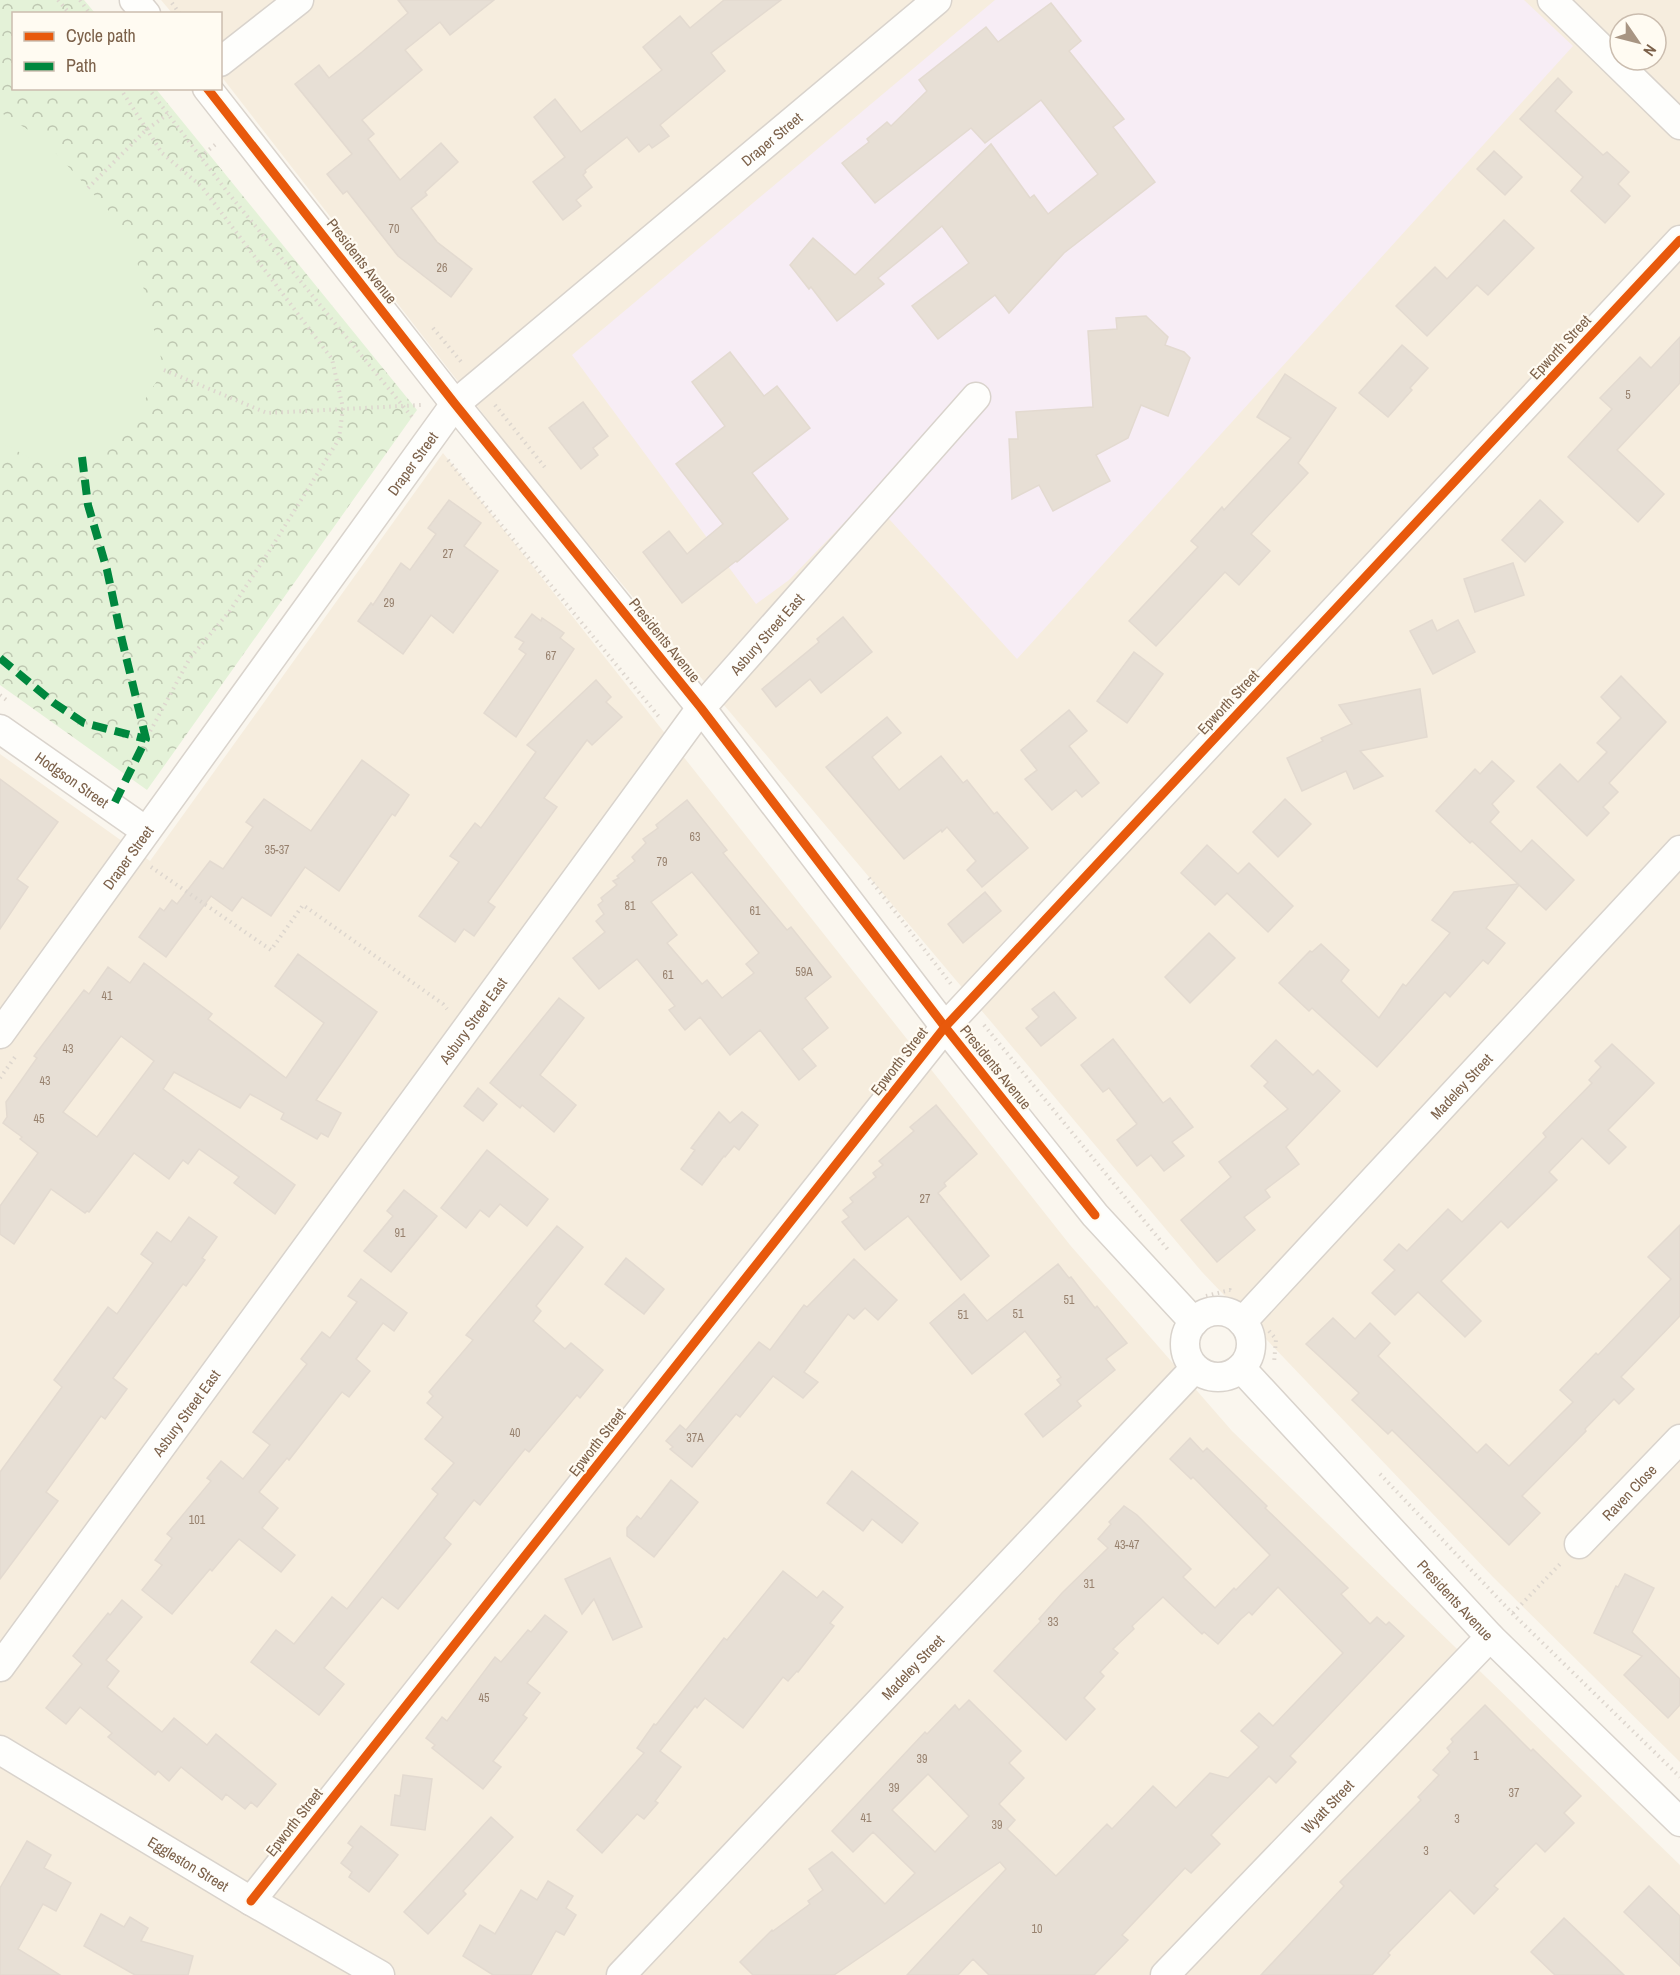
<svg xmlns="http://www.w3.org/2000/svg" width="1680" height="1975" viewBox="0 0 1680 1975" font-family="'Archivo Narrow',sans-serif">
	<defs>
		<pattern id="park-crowns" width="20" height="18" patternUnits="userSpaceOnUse" patternTransform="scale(1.5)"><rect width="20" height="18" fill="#e4f2d8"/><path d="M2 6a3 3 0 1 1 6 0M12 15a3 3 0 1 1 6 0" fill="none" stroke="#bec7b1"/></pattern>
	</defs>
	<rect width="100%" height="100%" fill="#faf6ee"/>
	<g fill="#f6edde" fill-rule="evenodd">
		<path d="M161 0H1680V1762L1493 1577 1202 1272 536 482 221 76 220 14 172 13ZM1620 24H1656V60H1620Z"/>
		<path d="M443 453 1070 1245 1232 1431 1680 1865V1975H0V754L150 861Z"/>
	</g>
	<path fill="#f7edf5" d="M995 0H1524L1573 46 1017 659 869 497 789 580 756 604 572 355Z"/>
	<path fill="url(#park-crowns)" d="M0 0H84L95 13 14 14V88L156 89 417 410 147 790 0 685Z"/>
	<path fill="#e4f2d8" d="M0 112 44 140 130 234 164 370 114 447 49 468 0 442Z"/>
	<g fill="#e7dfd5" stroke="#e3dad0" stroke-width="1.5" fill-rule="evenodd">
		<path d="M398 0H494L450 35 440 22 405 50 422 70 362 120 374 134 368 139 400 180 441 143 458 162 425 192 427 195 411 208 437 242 472 269 451 297 398 256 347 191 343 194 327 174 352 154 295 84 319 65 329 78 362 52 408 13Z"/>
		<path d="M724 0H781L711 53 725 71 660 125 669 136 652 148 649 144 639 152 627 137 585 170 586 172 583 175 592 187 576 200 581 206 563 220 533 182 565 157 534 117 555 99 581 132 662 70 643 47 680 16 690 28Z"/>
		<path d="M1051 3 1081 41 1069 51 1124 119 1113 127 1155 182 1064 253 1009 313 995 295 938 339 912 306 969 263 942 226 878 278 884 284 837 321 811 287 809 289 790 265 813 238 855 275 991 144 1030 198 1034 195 1048 214 1098 174 1041 100 985 143 971 128 875 203 842 163 869 142 867 139 887 122 891 126 927 91 919 80 986 27 998 42Z"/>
		<path d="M1558 78 1572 92 1555 111 1603 155 1607 152 1629 172 1618 184 1630 196 1605 223 1571 191 1583 177 1520 119Z"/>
		<path d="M1494 151 1522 177 1505 195 1477 169Z"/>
		<path d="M1504 220 1534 248 1488 295 1477 285 1427 336 1396 306 1435 267 1447 279Z"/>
		<path d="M1146 316 1168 337 1165 345 1184 352 1190 358 1168 416 1141 405 1128 438 1096 455 1110 481 1096 488 1053 511 1039 485 1012 499 1009 439H1018L1016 412 1093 407 1088 331 1117 329 1116 318Z"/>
		<path d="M1680 337V383L1617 450 1664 494 1638 522 1568 457 1612 409 1600 398 1640 357 1651 368Z"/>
		<path d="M1402 345 1428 368 1410 388 1412 390 1388 417 1359 393Z"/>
		<path d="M730 352 764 396 777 386 810 428 752 473 788 519 737 562 736 561 682 603 643 552 669 531 687 554 723 524 676 464 725 426 692 382Z"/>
		<path d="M1285 374 1336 408 1298 463 1308 473 1251 534 1270 551 1239 585 1225 572 1156 646 1129 621 1198 547 1191 541 1222 507 1224 510 1291 438 1257 417Z"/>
		<path d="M583 402 608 436 593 448 598 455 581 469 549 428Z"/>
		<path d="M449 500 481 523 464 546 498 571 453 633 431 615 403 654 358 621 371 603 373 605 401 563 410 570 436 534 428 528Z"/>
		<path d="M1540 500 1563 522 1525 562 1502 540Z"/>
		<path d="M1513 563 1524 595 1475 612 1464 579Z"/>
		<path d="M532 614 541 621 542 618 564 633 560 638 574 649 516 737 484 713 526 654 519 649 524 642 515 637Z"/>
		<path d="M843 617 872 652 821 693 810 679 776 707 762 689 819 642 817 639Z"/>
		<path d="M1432 620 1437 631 1458 620 1475 652 1433 674 1410 631Z"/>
		<path d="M1134 652 1163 674 1127 723 1097 701Z"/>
		<path d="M1621 676 1666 722 1609 783 1618 792 1603 807 1609 813 1587 836 1537 787 1560 764 1578 782 1607 752 1597 743 1621 718 1601 697Z"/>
		<path d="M596 680 611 697 606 702 622 717 592 745 587 740 544 798 557 807 488 902 495 907 474 936 464 929 455 942 419 916 459 862 450 856 475 823 481 828 536 752 527 745Z"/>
		<path d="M1420 689 1427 737 1360 751 1383 776 1354 789 1346 771 1302 791 1287 758 1323 741 1321 738 1352 724 1339 705Z"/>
		<path d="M1069 710 1087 731 1069 746 1099 783 1082 797 1076 790 1052 810 1025 779 1037 770 1021 750Z"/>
		<path d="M887 717 901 733 872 757 899 790 941 756 963 783 967 780 994 814 997 812 1028 848 982 887 967 870 976 861 947 827 942 832 941 830 904 859 826 767Z"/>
		<path d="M362 760 409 795 395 816 392 814 339 891 305 867 271 916 242 897 232 911 211 896 166 957 139 937 160 908 164 911 172 900 177 904 210 861 223 869 253 827 246 822 264 799 311 831Z"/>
		<path d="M1492 761 1514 781 1492 804 1499 812 1490 822 1521 852 1532 840 1574 880 1546 910 1519 885 1486 928 1505 943 1488 964 1483 960 1450 997 1445 992 1377 1067 1312 1008 1309 1011 1279 983 1310 951 1312 952 1321 944 1349 970 1341 981 1379 1018 1403 984 1406 986 1450 933 1432 920 1454 892 1518 884 1472 841 1470 843 1436 811 1475 769 1480 774Z"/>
		<path d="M0 779 58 822 17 879 28 887 0 929Z"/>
		<path d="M1285 799 1311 824 1278 857 1253 832Z"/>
		<path d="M687 800 727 850 723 853 787 930 791 927 831 977 805 998 828 1028 802 1049 816 1066 799 1080 760 1030 730 1055 700 1017 685 1030 669 1010 675 1006 637 959 599 989 573 958 605 932 596 921 604 914 598 905 603 901 601 898 617 885 613 881 619 878 617 876 635 861 632 857 646 843 643 839 658 828 656 825ZM692 872 759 953 746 964 754 973 722 998 707 980 702 984 667 943 677 935 651 902Z"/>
		<path d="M1207 845 1238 874 1249 863 1293 906 1268 932 1227 893 1215 905 1181 873Z"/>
		<path d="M985 892 1001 911 963 943 948 924Z"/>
		<path d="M1209 933 1235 958 1190 1003 1165 977Z"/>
		<path d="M298 954 377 1012 316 1100 341 1113 328 1137 321 1133 317 1139 281 1119 284 1113 250 1094 240 1108 174 1072 163 1089 295 1185 275 1214 234 1183 239 1177 199 1149 188 1164 183 1160 169 1179 134 1153 89 1212 87 1211 85 1213 51 1189 14 1244 0 1234V1206L38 1153 20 1139 22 1137 3 1123 7 1117 6 1102 37 1058 34 1056 84 990 89 994 108 967 130 983 144 963 212 1014 208 1019 286 1078 324 1023 275 986ZM121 1036 154 1061 97 1137 63 1112Z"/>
		<path d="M1054 992 1076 1018 1041 1046 1026 1028 1039 1017 1032 1009Z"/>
		<path d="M559 998 584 1018 540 1075 576 1105 554 1132 522 1105 520 1108 490 1083Z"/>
		<path d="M1113 1039 1163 1103 1170 1098 1193 1127 1172 1142 1184 1156 1164 1171 1151 1155 1137 1166 1117 1140 1137 1124 1109 1088 1103 1092 1081 1065Z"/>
		<path d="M1276 1040 1313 1075 1318 1070 1340 1091 1286 1147 1299 1164 1265 1190 1270 1197 1244 1217 1255 1230 1217 1262 1181 1220 1231 1177 1219 1162 1288 1109 1264 1086 1268 1082 1251 1066Z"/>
		<path d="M1612 1044 1654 1083 1608 1130 1626 1147 1609 1164 1582 1138 1549 1172 1557 1180 1508 1228 1501 1221 1441 1281 1481 1321 1465 1337 1418 1292 1395 1315 1372 1293 1395 1270 1384 1260 1399 1244 1407 1251 1448 1209 1462 1222 1546 1137 1543 1133 1592 1083 1589 1080 1601 1067 1595 1061Z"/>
		<path d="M478 1088 497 1104 483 1121 464 1106Z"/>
		<path d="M936 1105 977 1154 944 1183 946 1186 938 1193 989 1256 961 1280 908 1216 865 1250 842 1222 849 1217 843 1210 853 1202 850 1198 876 1177 873 1173 883 1165 879 1161 914 1131 910 1127Z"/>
		<path d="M719 1112 730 1123 742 1112 758 1125 739 1150 734 1146 725 1157 724 1156 702 1185 681 1169 695 1150 691 1148Z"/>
		<path d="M487 1150 548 1199 527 1226 500 1204 489 1217 480 1210 466 1228 441 1208Z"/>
		<path d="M404 1190 437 1216 391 1272 364 1251 393 1216 387 1211Z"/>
		<path d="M189 1217 217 1237 202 1258 205 1260 186 1286 183 1284 113 1378 127 1389 105 1419 101 1416 46 1492 58 1501 0 1579V1472L62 1387 54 1380 108 1307 117 1314 153 1263 141 1254 157 1232 171 1242Z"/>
		<path d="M1680 1225V1316L1621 1377 1634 1389 1619 1404 1614 1399 1585 1429 1586 1431 1522 1496 1540 1513 1509 1545 1392 1430 1388 1434 1352 1400 1359 1393 1306 1344 1333 1318 1355 1339 1370 1323 1390 1343 1378 1356 1477 1453 1486 1444 1509 1466 1573 1402 1560 1390 1596 1353 1598 1355 1671 1279 1648 1257Z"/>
		<path d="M557 1226 583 1247 536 1306 541 1311 533 1321 565 1349 571 1343 603 1370 580 1398 577 1395 529 1452 525 1449 480 1505 474 1500 444 1538 451 1544 398 1609 382 1597 324 1668 344 1684 319 1715 251 1662 276 1630 294 1644 332 1597 347 1609 438 1494 432 1489 454 1463 425 1439 443 1417 427 1403 433 1396 429 1392 473 1340 466 1335Z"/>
		<path d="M626 1258 664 1289 644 1314 605 1284Z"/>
		<path d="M854 1259 897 1300 878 1320 865 1308 854 1319 848 1314 804 1372 818 1382 803 1398 773 1376 740 1417 736 1414 692 1467 670 1449 673 1447 666 1441 680 1425 686 1430 759 1342 770 1350 804 1305 807 1307Z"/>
		<path d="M1058 1264 1069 1278 1071 1277 1095 1308 1097 1306 1127 1343 1106 1359 1115 1370 1077 1401 1081 1406 1043 1437 1025 1414 1061 1385 1057 1380 1061 1377 1025 1331 972 1374 930 1323 964 1294 987 1321Z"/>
		<path d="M361 1279 407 1313 394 1331 383 1323 356 1359 370 1371 349 1397 342 1392 289 1460 287 1458 259 1492 278 1508 262 1528 295 1555 281 1572 239 1539 212 1571 210 1569 172 1614 142 1590 162 1565 155 1560 172 1538 167 1534 211 1481 207 1478 221 1461 243 1479 270 1445 253 1432 307 1364 301 1359 322 1332 330 1338 357 1302 348 1296Z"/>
		<path d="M1190 1438 1203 1452 1207 1448 1267 1506 1265 1508 1348 1588 1341 1594 1370 1624 1377 1617 1386 1625 1389 1622 1404 1636 1290 1756 1296 1762 1276 1783 1269 1776 1211 1835 1220 1844 1191 1873 1185 1868 1122 1935 1128 1940 1094 1975H989L973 1959 958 1975H907L1006 1869 1000 1862 834 1975H753L740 1962 772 1930 773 1931 810 1904 808 1901 823 1890 809 1869 832 1852 885 1904 915 1873 873 1832 853 1852 832 1831 925 1732 927 1734 955 1705 959 1710 969 1700 1021 1751 1009 1763 1024 1778 999 1804 1015 1820 1007 1829 1056 1876 1107 1824 1112 1829 1153 1786 1176 1808 1210 1773 1228 1778 1259 1747 1241 1731 1259 1713 1273 1726 1343 1653 1278 1587 1252 1615 1249 1612 1241 1619 1218 1644 1204 1632 1202 1634 1163 1597 1132 1626 1134 1629 1113 1649 1118 1653 1100 1672 1104 1676 1084 1698 1095 1709 1066 1740 994 1671 1041 1621 1039 1619 1062 1593 1108 1548 1098 1539 1111 1524 1109 1522 1124 1506 1137 1515 1191 1569 1183 1577 1215 1608 1234 1588 1236 1590 1270 1555 1193 1477 1191 1479 1170 1459ZM928 1774 969 1816 935 1852 892 1810Z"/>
		<path d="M852 1471 918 1523 902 1543 872 1519 863 1531 827 1503Z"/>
		<path d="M671 1480 698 1502 654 1557 627 1536V1528L637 1516 641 1519Z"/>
		<path d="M610 1558 642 1627 613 1640 594 1599 582 1614 565 1579Z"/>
		<path d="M783 1571 817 1598 823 1591 843 1607 830 1623 834 1626 798 1672 797 1671 788 1681 783 1677 743 1728 705 1698 697 1708 695 1706 660 1751 681 1767 655 1801 658 1803 644 1819 637 1814 602 1853 577 1830 644 1753 637 1748 654 1724 656 1725 724 1638 727 1640Z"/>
		<path d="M1625 1574 1654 1588 1632 1632 1680 1679V1705L1668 1718 1624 1675 1642 1656 1594 1633 1616 1586 1618 1587Z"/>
		<path d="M122 1600 142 1617 106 1660 119 1671 107 1687 162 1732 174 1718 207 1745 216 1734 276 1784 257 1807 251 1802 245 1809 226 1794 222 1800 181 1767 169 1781 158 1771 155 1775 108 1737 112 1733 80 1707 66 1724 46 1708 82 1664 73 1656 108 1613 110 1615Z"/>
		<path d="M545 1615 567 1632 527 1683 540 1693 523 1715 527 1718 493 1761 501 1767 483 1789 432 1748 435 1745 426 1738 442 1717 447 1721 495 1657 501 1662 528 1630 531 1632Z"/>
		<path d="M1485 1705 1531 1751 1533 1749 1581 1796 1564 1813 1574 1823 1545 1852 1536 1843 1494 1886 1498 1889 1474 1914 1450 1890 1388 1953 1390 1955 1372 1975H1261L1344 1886 1340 1882 1421 1800 1418 1797 1439 1775 1433 1770 1450 1752 1447 1748 1453 1742 1451 1739Z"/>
		<path d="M403 1775 432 1779 425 1830 391 1825 395 1795 400 1796Z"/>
		<path d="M491 1817 513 1837 463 1891 466 1894 428 1934 404 1912Z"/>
		<path d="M361 1826 398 1855 369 1892 349 1877 352 1872 341 1863 353 1847 348 1843Z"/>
		<path d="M27 1841 51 1855 44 1868 71 1883 56 1911 43 1904 18 1949 60 1975H0V1888Z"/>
		<path d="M548 1881 573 1896 566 1908 576 1915 564 1935 556 1931 531 1975H493L463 1956 480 1925 495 1934 521 1890 537 1900Z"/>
		<path d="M1649 1886 1680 1916V1966L1624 1912Z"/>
		<path d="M101 1914 124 1927 130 1917 148 1928 141 1941 193 1956 188 1975H135L84 1946Z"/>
		<path d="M1564 1918 1624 1975H1555L1531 1952Z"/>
	</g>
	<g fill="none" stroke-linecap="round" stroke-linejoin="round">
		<g stroke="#d9d3cc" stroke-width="31">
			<g id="minor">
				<path d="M134 0 146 14"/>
				<path d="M1552 0 1680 125"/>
				<path d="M220 62 299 0"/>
				<path d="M207 88 455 404 701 708 945 1027 1095 1215 1194 1322"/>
				<path id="s1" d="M0 729 146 831"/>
				<path id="s2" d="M0 1034 455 404 937 0"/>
				<circle cx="1218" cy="1344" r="33"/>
				<path id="s3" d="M1242 1322 1680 850"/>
				<path id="s4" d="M1241 1368 1490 1637 1680 1822"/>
				<path id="s5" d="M1579 1544 1680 1439"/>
				<path id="s6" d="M0 1667 701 708 976 397"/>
				<path id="s7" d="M0 1750 251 1901 380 1975"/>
				<path d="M251 1901 945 1027 1680 240"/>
				<path id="s8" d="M621 1975 1194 1369"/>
				<path id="s9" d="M1165 1975 1490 1637"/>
			</g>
		</g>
		<g stroke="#ddd6ce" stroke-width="4" stroke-dasharray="1.5 4.5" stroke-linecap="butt">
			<path d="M58 0 70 14"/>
			<path d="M80 0 90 14"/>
			<path d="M172 3 180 14"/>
			<path d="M120 88 162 153 202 187 332 359 343 408 339 439 268 553 229 612 190 658 146 739"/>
			<path d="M148 88 229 194 412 417"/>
			<path d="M200 157 216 144"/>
			<path d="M88 188 146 130 168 114"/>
			<path d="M433 328 463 364"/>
			<path d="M164 370 267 413 421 405"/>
			<path d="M495 405 547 470"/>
			<path d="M448 460 660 718"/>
			<path d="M0 695 9 702"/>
			<path d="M151 867 271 950 303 905 443 1004 447 1009"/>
			<path d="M869 878 951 984"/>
			<path d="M984 1025 1169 1251"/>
			<path d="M0 1078 15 1057"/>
			<path d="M1206 1296 1230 1290 1233 1293"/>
			<path d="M1269 1331 1276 1339 1274 1363"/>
			<path d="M1380 1474 1513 1614 1680 1777"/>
			<path d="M1513 1613 1562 1562"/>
		</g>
		<use href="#minor" stroke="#fefefc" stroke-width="28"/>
		<g stroke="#00873e" stroke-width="8" stroke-dasharray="15 8" stroke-linecap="butt">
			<path d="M82 457 88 505 107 570 122 640 146 739 112 808"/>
			<path d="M0 658 54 703 84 723 146 739"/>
		</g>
		<g stroke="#fffbf2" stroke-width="13">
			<g id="cycleway">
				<path d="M207 88 455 404 701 708 945 1027 1095 1215"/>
				<path d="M251 1901 945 1027 1680 240"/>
			</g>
		</g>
		<use href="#cycleway" stroke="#e8590c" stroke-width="9"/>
	</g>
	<g text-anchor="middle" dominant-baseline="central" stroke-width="4.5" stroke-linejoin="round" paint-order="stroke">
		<g font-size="12" fill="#98826f">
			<text x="394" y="229">70</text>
			<text x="442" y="268">26</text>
			<text x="1628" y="395">5</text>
			<text x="448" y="554">27</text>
			<text x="389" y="603">29</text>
			<text x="551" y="656">67</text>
			<text x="695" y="837">63</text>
			<text x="277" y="850">35-37</text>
			<text x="662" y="862">79</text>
			<text x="630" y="906">81</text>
			<text x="755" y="911">61</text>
			<text x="804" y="972">59A</text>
			<text x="668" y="975">61</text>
			<text x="107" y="996">41</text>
			<text x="68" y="1049">43</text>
			<text x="45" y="1081">43</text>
			<text x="39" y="1119">45</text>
			<text x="925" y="1199">27</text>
			<text x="400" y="1233">91</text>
			<text x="1069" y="1300">51</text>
			<text x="1018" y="1314">51</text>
			<text x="963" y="1315">51</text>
			<text x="515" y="1433">40</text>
			<text x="695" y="1438">37A</text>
			<text x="197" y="1520">101</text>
			<text x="1127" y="1545">43-47</text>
			<text x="1089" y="1584">31</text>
			<text x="1053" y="1622">33</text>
			<text x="484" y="1698">45</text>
			<text x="1476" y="1756">1</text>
			<text x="922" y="1759">39</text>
			<text x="894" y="1788">39</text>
			<text x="1514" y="1793">37</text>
			<text x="866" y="1818">41</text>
			<text x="1457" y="1819">3</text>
			<text x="997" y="1825">39</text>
			<text x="1426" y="1851">3</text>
			<text x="1037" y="1929">10</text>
		</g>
		<g font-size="15" fill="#7c614a" stroke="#fffbf2">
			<text stroke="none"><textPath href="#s2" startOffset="1190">Draper Street</textPath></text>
			<text transform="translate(362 261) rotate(52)">Presidents Avenue</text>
			<text transform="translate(1560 347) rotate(-47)">Epworth Street</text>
			<text stroke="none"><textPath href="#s2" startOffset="704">Draper Street</textPath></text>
			<text stroke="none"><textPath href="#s6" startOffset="1287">Asbury Street East</textPath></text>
			<text transform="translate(665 640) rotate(51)">Presidents Avenue</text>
			<text transform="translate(1228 702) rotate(-47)">Epworth Street</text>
			<text stroke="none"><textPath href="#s1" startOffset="88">Hodgson Street</textPath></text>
			<text stroke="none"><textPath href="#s2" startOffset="218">Draper Street</textPath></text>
			<text stroke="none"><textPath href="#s6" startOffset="801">Asbury Street East</textPath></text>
			<text transform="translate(899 1061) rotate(-52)">Epworth Street</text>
			<text transform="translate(996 1067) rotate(51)">Presidents Avenue</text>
			<text stroke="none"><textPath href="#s3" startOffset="322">Madeley Street</textPath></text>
			<text stroke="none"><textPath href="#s6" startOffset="315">Asbury Street East</textPath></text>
			<text transform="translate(597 1442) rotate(-52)">Epworth Street</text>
			<text stroke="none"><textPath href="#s5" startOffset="72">Raven Close</textPath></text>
			<text stroke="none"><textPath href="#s4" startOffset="316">Presidents Avenue</textPath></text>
			<text stroke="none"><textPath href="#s8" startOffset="424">Madeley Street</textPath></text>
			<text stroke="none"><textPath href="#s9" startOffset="234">Wyatt Street</textPath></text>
			<text transform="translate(294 1822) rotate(-52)">Epworth Street</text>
			<text stroke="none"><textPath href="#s7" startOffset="220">Eggleston Street</textPath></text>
		</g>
	</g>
	<rect x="12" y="12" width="210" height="78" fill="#fffbf2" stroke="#cbbdaf" stroke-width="1.5"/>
	<rect x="24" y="32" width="30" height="9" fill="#e8590c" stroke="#cbbdaf" stroke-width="1.5"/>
	<text x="66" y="42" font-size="18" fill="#7c614a">Cycle path</text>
	<rect x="24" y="62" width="30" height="9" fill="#00873e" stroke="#cbbdaf" stroke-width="1.5"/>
	<text x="66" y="72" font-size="18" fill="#7c614a">Path</text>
	<g transform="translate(1638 42) rotate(125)"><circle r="28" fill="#fffbf2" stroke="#cbbdaf" stroke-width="1.5"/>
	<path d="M0-4.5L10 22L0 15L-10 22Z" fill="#a89583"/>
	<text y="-9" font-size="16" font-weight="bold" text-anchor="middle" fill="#7c614a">N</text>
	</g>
</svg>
